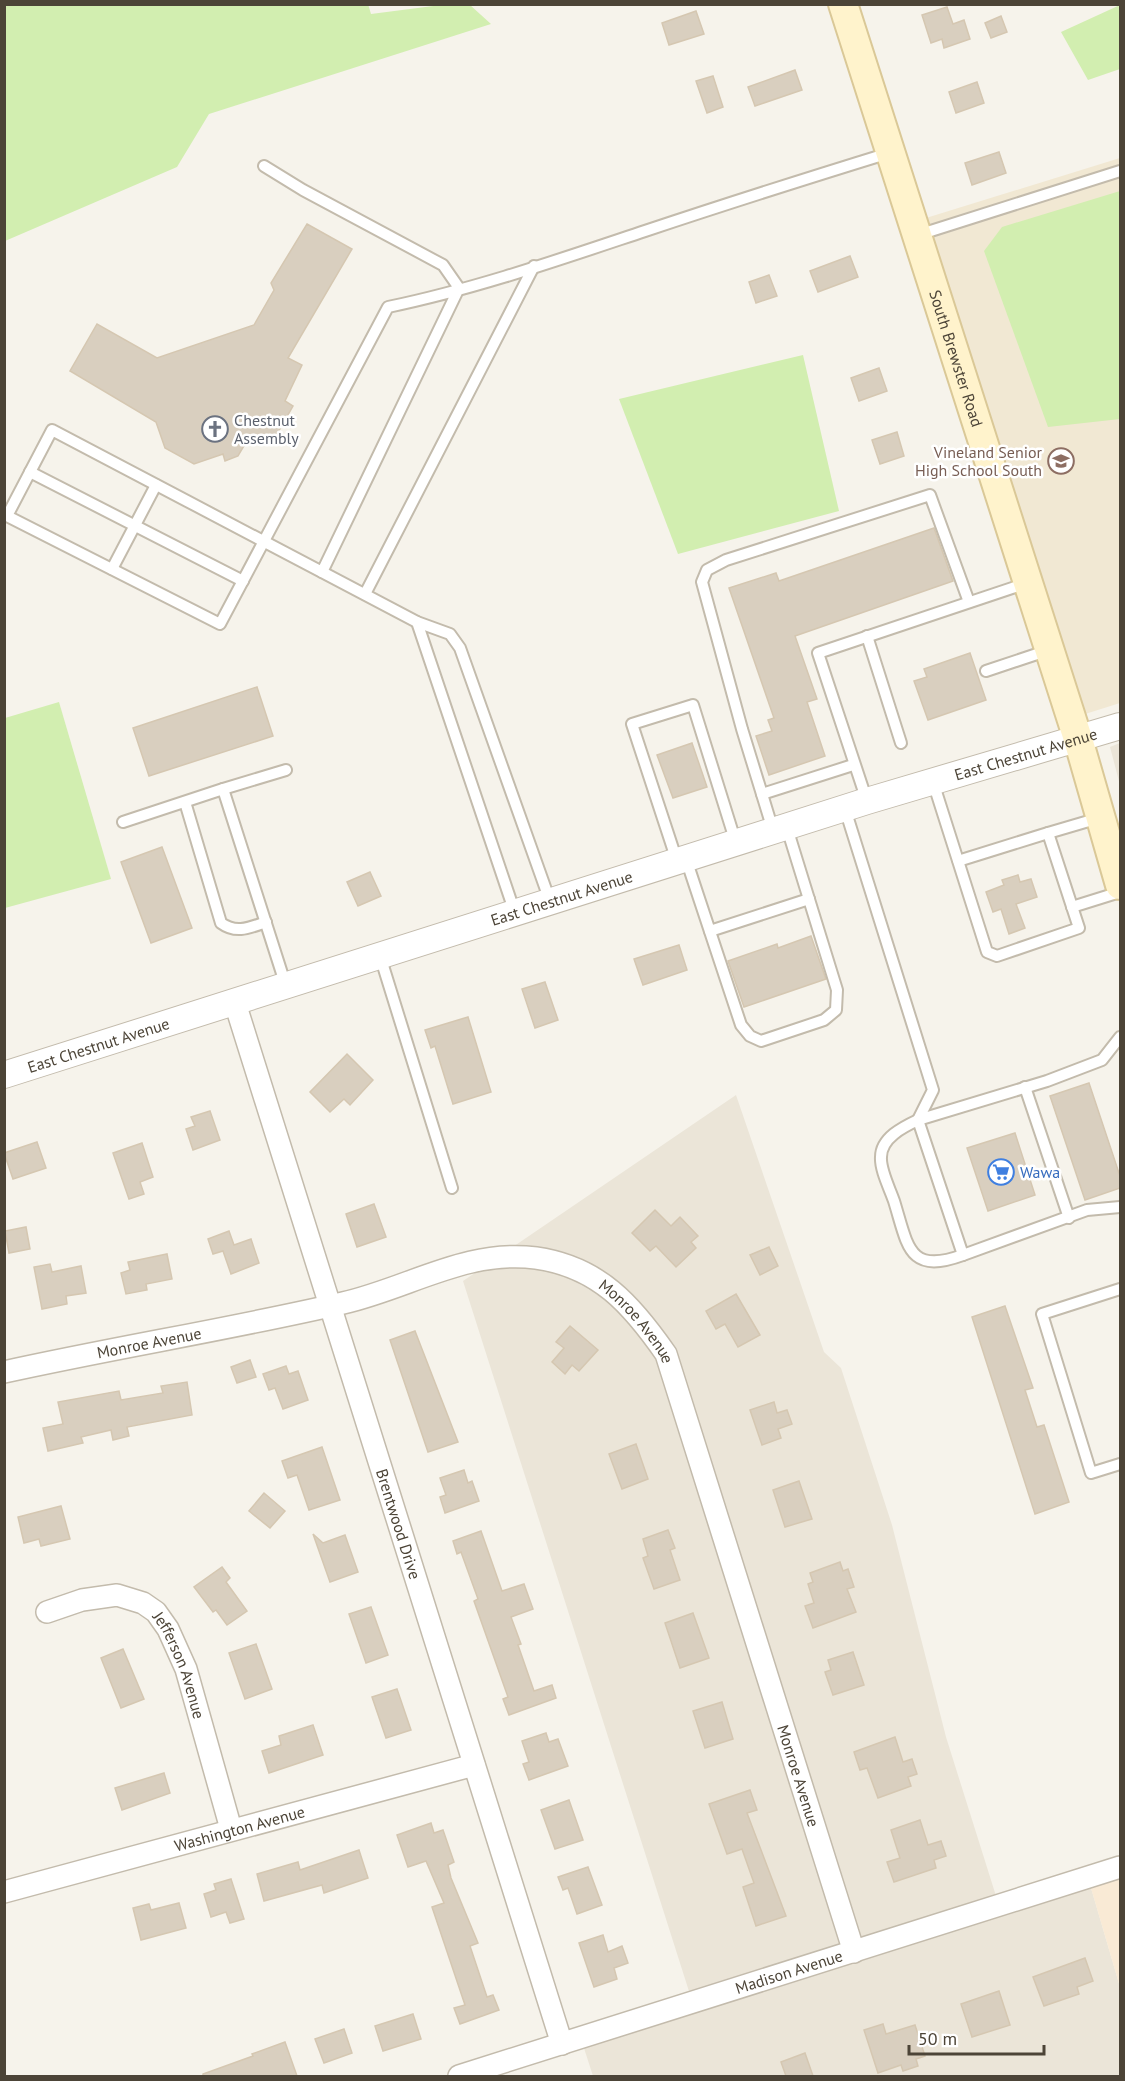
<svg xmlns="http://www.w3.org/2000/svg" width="1125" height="2081" viewBox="0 0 1125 2081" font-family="'PT Sans',sans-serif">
	<rect width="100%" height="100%" fill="#f6f3eb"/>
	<g fill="#ebe5d8">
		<path d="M1120 743V785L1110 747Z"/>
		<path d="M736 1095 824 1352 841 1368 892 1525 946 1737 1002 1915 1091 1888 1120 1987V2076H593L582 2042 694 2007 463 1281Z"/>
	</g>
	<path fill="#f9ead5" d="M1120 1879V1987L1091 1888Z"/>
	<path fill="#f1e8d3" d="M1120 158V703L1082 715 926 218Z"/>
	<g fill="#d2eeb0">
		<path d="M368 4 371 14 441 5H470L491 24 209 114 177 167 5 241V5Z"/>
		<path d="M1120 5V69L1088 80 1061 32Z"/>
		<path d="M1120 191V419L1048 427 984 251 1002 227Z"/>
		<path d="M803 355 839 511 678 554 619 399Z"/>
		<path d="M59 702 111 879 5 908V718Z"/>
	</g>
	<g fill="#d9cfbf" stroke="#d5c7b1" stroke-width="1.5">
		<path d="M947 7 953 24 964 20 970 39 944 48 942 39 931 43 922 15Z"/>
		<path d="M696 11 704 34 669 45 662 23Z"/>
		<path d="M1001 16 1007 32 991 38 985 23Z"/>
		<path d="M795 70 802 90 755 106 748 87Z"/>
		<path d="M713 76 723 107 707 113 696 81Z"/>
		<path d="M977 82 984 103 956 113 949 92Z"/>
		<path d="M999 152 1006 173 972 185 965 163Z"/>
		<path d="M307 224 352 249 288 358 302 365 285 401 293 406 277 434 245 444 238 456 225 461 223 454 194 464 165 448 156 422 70 371 97 324 157 358 254 325 274 290 271 283Z"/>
		<path d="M850 256 858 277 818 292 810 271Z"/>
		<path d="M769 275 777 296 756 303 749 282Z"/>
		<path d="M879 368 887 391 859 401 851 378Z"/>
		<path d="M897 432 904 456 880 464 872 440Z"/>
		<path d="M934 528 953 581 795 636 817 699 807 702 825 756 769 775 756 736 772 731 768 720 774 718 729 588 776 573 779 581Z"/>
		<path d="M970 653 986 700 928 720 914 681 927 677 924 669Z"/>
		<path d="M257 687 273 736 149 776 133 728Z"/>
		<path d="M692 743 707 787 673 798 657 755Z"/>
		<path d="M162 847 192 928 151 943 121 862Z"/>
		<path d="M370 872 381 896 358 906 347 882Z"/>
		<path d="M1018 875 1020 882 1031 879 1037 897 1016 904 1025 928 1009 934 1001 909 993 912 986 892 1004 885 1002 880Z"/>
		<path d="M811 936 826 979 744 1007 728 961 777 944 778 948Z"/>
		<path d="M679 945 687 970 643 985 634 959Z"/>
		<path d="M545 982 558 1020 535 1028 522 989Z"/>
		<path d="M468 1017 491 1092 453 1104 435 1046 431 1048 425 1030Z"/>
		<path d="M347 1054 373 1080 350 1105 344 1099 330 1112 310 1092Z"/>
		<path d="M1089 1083 1120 1176V1188L1085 1200 1050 1096Z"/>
		<path d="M210 1111 220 1140 193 1150 186 1129 195 1126 191 1117Z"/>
		<path d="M1015 1133 1035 1195 988 1211 967 1148Z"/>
		<path d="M37 1142 46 1168 13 1179 4 1153Z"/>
		<path d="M142 1143 153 1177 140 1182 144 1194 129 1199 113 1153Z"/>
		<path d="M374 1204 386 1237 357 1247 346 1214Z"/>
		<path d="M655 1210 671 1226 680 1217 698 1236 691 1242 696 1248 676 1267 656 1246 650 1251 632 1233Z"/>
		<path d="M26 1227 30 1249 9 1253 5 1231Z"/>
		<path d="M229 1231 234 1245 251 1239 259 1263 231 1274 223 1251 213 1254 208 1239Z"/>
		<path d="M769 1247 778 1266 760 1275 750 1255Z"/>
		<path d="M167 1254 172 1279 146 1284 147 1290 126 1294 121 1273 130 1270 128 1262Z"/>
		<path d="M50 1264 52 1272 81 1266 86 1293 66 1296 67 1304 42 1309 34 1267Z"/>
		<path d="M736 1294 760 1335 738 1347 725 1324 716 1329 706 1311Z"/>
		<path d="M1005 1306 1033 1388 1025 1390 1037 1427 1044 1425 1069 1502 1035 1514 972 1317Z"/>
		<path d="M570 1326 598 1350 579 1371 572 1365 565 1374 552 1362 564 1348 556 1342Z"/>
		<path d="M415 1331 458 1442 428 1452 390 1340Z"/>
		<path d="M250 1360 256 1377 237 1383 231 1367Z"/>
		<path d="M286 1366 289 1374 298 1371 308 1400 283 1409 275 1388 269 1390 263 1374Z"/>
		<path d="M187 1382 192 1415 127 1427 129 1436 113 1440 111 1430 81 1437 83 1443 48 1451 43 1428 63 1424 58 1402 119 1391 121 1400 163 1393 161 1386Z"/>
		<path d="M774 1402 777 1413 787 1410 792 1424 778 1429 781 1438 762 1445 750 1410Z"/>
		<path d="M636 1444 648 1479 622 1489 609 1454Z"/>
		<path d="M322 1447 340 1500 309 1510 297 1475 288 1478 282 1461Z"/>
		<path d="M464 1470 468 1483 472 1481 479 1501 445 1513 440 1497 446 1495 440 1478Z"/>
		<path d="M799 1481 812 1519 785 1527 773 1490Z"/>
		<path d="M264 1493 285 1511 270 1528 249 1511Z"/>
		<path d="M61 1506 70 1539 41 1546 39 1539 24 1543 18 1517Z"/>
		<path d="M668 1530 675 1548 670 1550 680 1580 654 1589 643 1558 648 1556 643 1539Z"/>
		<path d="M481 1531 502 1591 524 1584 533 1609 511 1617 521 1644 518 1645 534 1691 552 1685 556 1698 509 1715 503 1699 508 1697 474 1601 478 1599 461 1552 457 1554 453 1541Z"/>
		<path d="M313 1534 323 1543 345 1535 358 1572 330 1582Z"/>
		<path d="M840 1562 843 1571 848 1569 854 1587 847 1589 856 1612 813 1628 805 1606 814 1603 808 1584 813 1582 810 1573Z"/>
		<path d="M222 1567 230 1578 226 1582 247 1611 227 1625 216 1610 213 1612 194 1587Z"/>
		<path d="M371 1607 388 1655 366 1663 349 1614Z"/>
		<path d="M693 1613 709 1658 680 1668 665 1623Z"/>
		<path d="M256 1644 272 1689 245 1699 229 1653Z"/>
		<path d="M123 1649 144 1699 121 1708 101 1658Z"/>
		<path d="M853 1652 864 1685 833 1695 825 1672 831 1670 828 1660Z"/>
		<path d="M397 1689 411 1730 386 1738 372 1697Z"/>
		<path d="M722 1702 733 1739 705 1748 693 1711Z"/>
		<path d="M313 1725 323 1755 269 1773 262 1751 281 1745 279 1736Z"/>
		<path d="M546 1733 549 1742 558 1739 568 1766 529 1780 523 1764 529 1762 522 1741Z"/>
		<path d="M895 1737 903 1762 912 1759 917 1774 908 1777 911 1786 878 1798 867 1768 860 1770 854 1752Z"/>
		<path d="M164 1773 170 1793 122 1810 115 1788Z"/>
		<path d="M750 1790 757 1810 747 1813 786 1916 756 1926 743 1887 754 1883 742 1849 727 1854 709 1804Z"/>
		<path d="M569 1800 583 1840 555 1849 541 1810Z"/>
		<path d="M920 1820 928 1845 941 1841 946 1856 934 1860 936 1868 894 1882 887 1862 900 1858 891 1830Z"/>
		<path d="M431 1823 434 1833 443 1830 454 1862 448 1865 451 1878 478 1943 470 1946 487 1997 493 1995 499 2010 460 2024 454 2008 465 2005 432 1907 444 1903 426 1861 408 1867 397 1835Z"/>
		<path d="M359 1850 368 1878 324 1893 322 1885 264 1901 257 1874 298 1862 300 1870Z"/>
		<path d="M588 1867 602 1905 577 1914 568 1888 563 1890 558 1877Z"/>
		<path d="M231 1879 244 1919 230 1923 226 1912 211 1917 204 1894 216 1890 214 1884Z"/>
		<path d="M179 1903 186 1928 141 1940 133 1908 149 1904 151 1910Z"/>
		<path d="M603 1935 608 1952 622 1946 628 1963 614 1968 617 1979 594 1987 579 1943Z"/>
		<path d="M1085 1958 1093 1981 1077 1987 1079 1994 1044 2006 1033 1977Z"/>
		<path d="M999 1991 1010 2025 972 2037 961 2004Z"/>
		<path d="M413 2014 421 2039 383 2051 375 2026Z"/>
		<path d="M883 2024 886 2034 915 2025 925 2056 916 2059 918 2066 903 2071 901 2065 878 2073 864 2030Z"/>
		<path d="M344 2029 352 2053 324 2063 315 2039Z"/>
		<path d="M285 2042 297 2076H203V2074L253 2056 252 2054Z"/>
		<path d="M805 2053 813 2076H786L781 2062Z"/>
	</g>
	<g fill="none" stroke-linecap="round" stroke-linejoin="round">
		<g stroke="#c3bbac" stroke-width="14">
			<g id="service">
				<path d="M264 166 303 190 443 265 459 288 322 572C232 525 142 477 52 430L7 516 220 624 388 307C475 289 561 259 645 231 726 204 808 178 889 153"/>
				<path d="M918 235 1120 171"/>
				<path d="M30 472 243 581"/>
				<path d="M112 569 156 485"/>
				<path d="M322 572 417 622 450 634 460 648 550 901"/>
				<path d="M365 594 534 266"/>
				<path d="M417 622 515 913"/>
				<path d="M867 636 901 743"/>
				<path d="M986 671 1049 650"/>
				<path d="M933 782 987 952 997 956 1079 928 1048 833 958 861"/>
				<path d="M223 789 286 770"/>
				<path d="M762 794 853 765"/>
				<path d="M867 801 818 653 1027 583"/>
				<path d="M185 802 221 923C236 934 249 928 266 922"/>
				<path d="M845 809 933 1090 918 1120 963 1255 1087 1210 1120 1207"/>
				<path d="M123 822 223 789 286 986"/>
				<path d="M773 830 742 729 702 582 707 570 726 560 930 495 969 602"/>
				<path d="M1048 833 1099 818"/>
				<path d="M686 859 741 1025 750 1036 761 1041 824 1020 836 1010 837 990 787 828"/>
				<path d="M677 861 632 724 693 705 736 843"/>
				<path d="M1072 907 1120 892"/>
				<path d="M710 931 809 899"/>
				<path d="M380 956 452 1188"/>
				<path d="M1025 1087 1069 1218"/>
				<path d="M963 1255C908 1275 908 1246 894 1201 890 1189 880 1170 881 1157 881 1138 903 1127 918 1120L1047 1081 1102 1060 1120 1037"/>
				<path d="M1120 1289 1042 1314 1091 1473 1120 1464"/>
			</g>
		</g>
		<g stroke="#c3bbac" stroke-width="24">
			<g id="minor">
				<path id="s1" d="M235 1003 562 2044"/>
				<path id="s2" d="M4 1372C117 1347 231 1329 343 1303 409 1288 466 1249 536 1258 599 1267 632 1305 666 1354L854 1952"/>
				<path id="s3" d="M47 1612 82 1600 117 1595 143 1603 156 1612 168 1629 186 1669 231 1829"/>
				<path id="s4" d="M4 1892 474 1765"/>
				<path id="s5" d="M459 2076 1120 1867"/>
			</g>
		</g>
		<g stroke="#c3bbac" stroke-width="28">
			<g id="tertiary">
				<path id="s6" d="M4 1075 867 801 1120 726"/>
			</g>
		</g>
		<g stroke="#dac897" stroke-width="32">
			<g id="secondary">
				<path id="s7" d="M843 4 1078 739 1120 885"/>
			</g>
		</g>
		<use href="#service" stroke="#fff" stroke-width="10"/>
		<use href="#minor" stroke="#fff" stroke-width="21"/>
		<use href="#tertiary" stroke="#fff" stroke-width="26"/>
		<use href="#secondary" stroke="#fff3cc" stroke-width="28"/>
	</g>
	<defs>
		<g id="church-ring" transform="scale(1.35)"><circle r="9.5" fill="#fff" stroke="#6b7280" stroke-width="1.5"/><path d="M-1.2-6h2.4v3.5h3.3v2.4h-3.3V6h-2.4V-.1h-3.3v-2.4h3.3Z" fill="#6b7280"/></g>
		<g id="school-ring" transform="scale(1.35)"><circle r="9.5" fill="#fff" stroke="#8d6e63" stroke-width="1.5"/><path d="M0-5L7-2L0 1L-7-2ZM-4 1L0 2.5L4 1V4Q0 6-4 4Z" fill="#8d6e63"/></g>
		<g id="supermarket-ring" transform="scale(1.35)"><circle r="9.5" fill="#fff" stroke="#3f7fe0" stroke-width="1.5"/><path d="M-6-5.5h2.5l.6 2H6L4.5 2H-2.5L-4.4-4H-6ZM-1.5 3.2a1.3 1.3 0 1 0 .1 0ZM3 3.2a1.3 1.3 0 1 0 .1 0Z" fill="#3f7fe0"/></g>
	</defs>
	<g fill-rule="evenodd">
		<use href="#church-ring" x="215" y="429"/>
		<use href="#school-ring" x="1061" y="461"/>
		<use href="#supermarket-ring" x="1001" y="1172"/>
	</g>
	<g text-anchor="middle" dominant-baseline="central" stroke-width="5" stroke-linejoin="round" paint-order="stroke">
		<g font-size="16" fill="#4c4437" stroke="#fff">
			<text stroke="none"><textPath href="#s7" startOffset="372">South Brewster Road</textPath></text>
			<text stroke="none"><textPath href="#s6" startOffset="1071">East Chestnut Avenue</textPath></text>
			<text stroke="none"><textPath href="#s6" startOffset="585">East Chestnut Avenue</textPath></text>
			<text stroke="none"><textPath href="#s6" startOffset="99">East Chestnut Avenue</textPath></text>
			<text stroke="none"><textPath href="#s2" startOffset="669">Monroe Avenue</textPath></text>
			<text stroke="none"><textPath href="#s2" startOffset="148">Monroe Avenue</textPath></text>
			<text stroke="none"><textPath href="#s1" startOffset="546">Brentwood Drive</textPath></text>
			<text stroke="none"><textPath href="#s3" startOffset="174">Jefferson Avenue</textPath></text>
			<text stroke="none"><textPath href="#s2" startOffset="1155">Monroe Avenue</textPath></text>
			<text stroke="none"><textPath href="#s4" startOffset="244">Washington Avenue</textPath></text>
			<text stroke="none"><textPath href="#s5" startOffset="346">Madison Avenue</textPath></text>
		</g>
		<g font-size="16" fill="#5b616d" stroke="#fff" text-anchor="start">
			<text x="234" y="420">Chestnut<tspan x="234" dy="18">Assembly</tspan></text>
		</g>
		<g font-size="16" fill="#785e54" stroke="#fff" text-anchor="end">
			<text x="1042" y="452">Vineland Senior<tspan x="1042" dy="18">High School South</tspan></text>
		</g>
		<g font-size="16" fill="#366cbe" stroke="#fff" text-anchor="start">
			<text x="1020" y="1172">Wawa</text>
		</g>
	</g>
	<rect width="1125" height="2081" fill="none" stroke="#4c4437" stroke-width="12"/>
	<path d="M909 2045v9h135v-9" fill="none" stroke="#4c4437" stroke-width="3"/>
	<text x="918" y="2045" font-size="18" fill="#4c4437" stroke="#ffffff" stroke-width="4.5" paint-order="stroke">50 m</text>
</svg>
